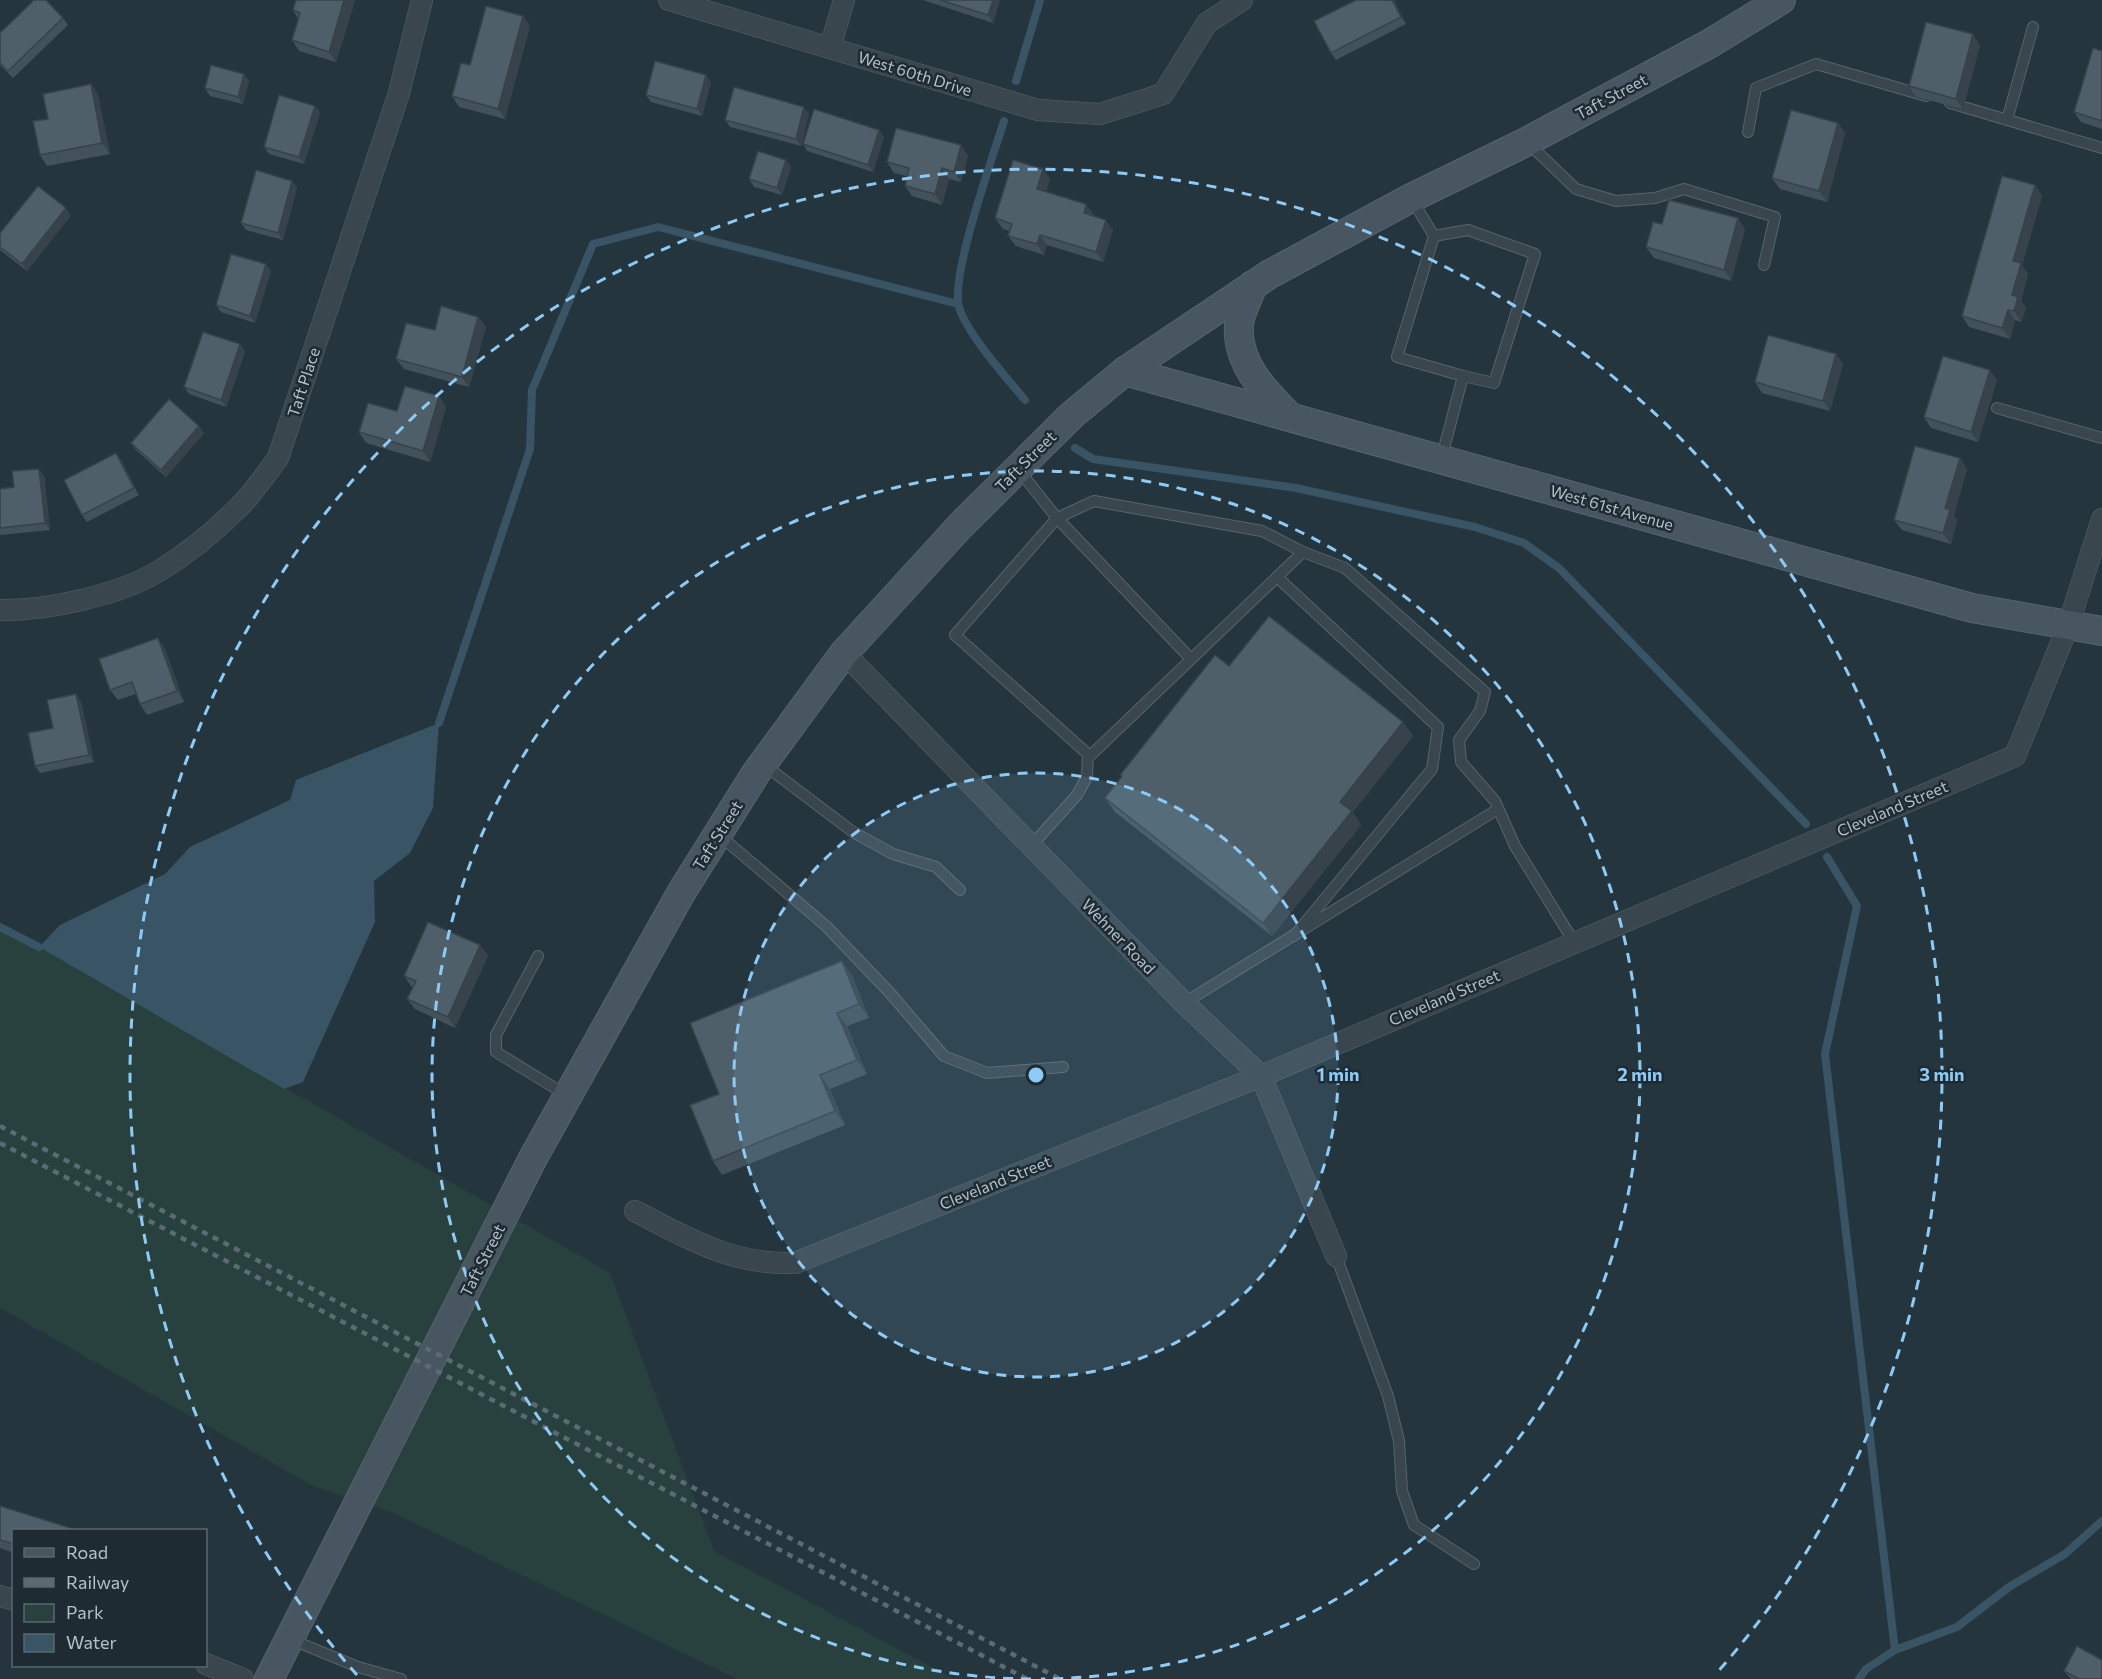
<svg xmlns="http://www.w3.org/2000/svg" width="2102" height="1679" viewBox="0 0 2102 1679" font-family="Commissioner,sans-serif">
	<rect width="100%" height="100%" fill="#25353e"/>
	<path fill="#28413e" d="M0 925 610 1273 714 1551 954 1679H737L394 1513 313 1486 0 1308Z"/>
	<path fill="#395465" d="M439 723 433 808 410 853 374 881 375 922 303 1082 284 1089 39 947 60 925 165 874 190 847 290 800 296 780Z"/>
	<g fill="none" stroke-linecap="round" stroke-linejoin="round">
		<g stroke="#395465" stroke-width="8">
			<path d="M1016 81 1040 0"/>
			<path d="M1004 121C993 157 950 276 959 307 967 334 1006 377 1025 400"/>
			<path d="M1075 448 1093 459 1296 488 1475 527 1524 543 1559 568 1806 824"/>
			<path d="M439 723 530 449 532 390 593 244 658 227 958 304"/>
			<path d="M1827 857 1857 906 1825 1054 1895 1650"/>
			<path d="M0 927 39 947"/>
			<path d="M1859 1679 1866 1669 1895 1650 1957 1627 2009 1587 2065 1554 2102 1521"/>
		</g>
		<g stroke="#57646c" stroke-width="12">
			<g id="lane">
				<path d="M1950 103 2102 148"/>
				<path d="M2007 120 2033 27"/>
				<path d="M1748 132 1756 88 1816 64 1926 96"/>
				<path d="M1529 144 1576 189 1616 201 1655 198 1684 189 1775 217 1764 265"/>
				<path d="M1411 198 1434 236 1397 357 1463 376 1441 460"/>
				<path d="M1434 236 1468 230 1535 254 1494 383 1463 376"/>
				<path d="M1997 408 2102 438"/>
				<path d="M1018 469 1057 518 955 635 1090 756C1161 688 1232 620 1303 552L1262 531 1094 501 1057 518 1191 659"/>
				<path d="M1303 552 1345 568 1485 692 1480 711 1459 740 1461 762 1495 801 1515 846 1574 942"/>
				<path d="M1277 577 1438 727 1432 769 1294 936"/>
				<path d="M763 764 853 832 893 854 936 867 960 890"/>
				<path d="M718 834 826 926 890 993 944 1056 987 1073 1063 1067"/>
				<path d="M1031 846 1077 795 1087 777 1088 754"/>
				<path d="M538 956 496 1035V1052L568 1096"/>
				<path d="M1184 1003 1498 809"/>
				<path d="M1336 1256 1388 1396 1399 1441 1402 1491 1414 1525 1474 1564"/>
				<path d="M290 1639 358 1667 401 1679"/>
			</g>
		</g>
		<g stroke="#57646c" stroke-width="22">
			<g id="street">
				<path d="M669 0 1038 110 1100 114 1163 94 1207 23 1242 0"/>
				<path d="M830 48 844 0"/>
				<path d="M0 610C46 611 120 595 159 571 187 554 215 531 238 508 253 494 265 475 278 458L399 93 422 0"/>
				<path d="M844 653 1184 1003 1261 1076 1336 1256"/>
				<path d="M635 1211C689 1239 732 1265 795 1263L1261 1076 2015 756 2068 626 2102 519"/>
				<path d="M0 1596 14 1600"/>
				<path d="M206 1664 243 1679"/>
			</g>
		</g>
		<g stroke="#57646c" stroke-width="30">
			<g id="secondary">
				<path d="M1253 285C1249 297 1240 312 1239 325 1236 363 1265 392 1289 416"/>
				<path d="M1125 371 1972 608 2102 631"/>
				<path d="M269 1679 533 1158 681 893 756 773 844 653 962 524 1072 415 1125 371 1270 274 1411 198 1526 142 1709 44 1781 0"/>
			</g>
		</g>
		<use href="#lane" stroke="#39464e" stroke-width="10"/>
		<use href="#street" stroke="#39464e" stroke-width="21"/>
		<use href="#secondary" stroke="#475661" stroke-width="28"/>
		<g stroke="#5b6b75" stroke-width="4.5" stroke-dasharray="6 6" stroke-linecap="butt">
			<path d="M0 1126 1060 1679"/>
			<path d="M0 1143 1027 1679"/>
		</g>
	</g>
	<g fill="#43525a">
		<path d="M296 0H355L336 62 299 51 292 40 298 19 293 10Z"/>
		<path d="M923 0H1000L993 23Z"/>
		<path d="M1394 0 1406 24 1336 60 1331 53Z"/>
		<path d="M523 16 530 26 505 119 459 107 452 96 470 65Z"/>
		<path d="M63 18 68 25 13 78 0 65V33Z"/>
		<path d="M1980 45 1963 109 1916 97 1909 86Z"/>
		<path d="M2102 51V129L2081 122 2074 112Z"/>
		<path d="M244 74 249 81 243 104 210 96 205 88Z"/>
		<path d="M711 82 702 116 651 102 646 95Z"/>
		<path d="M91 84 98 95 110 154 47 166 40 155 48 119Z"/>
		<path d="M315 106 320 113 304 164 269 154 264 147Z"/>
		<path d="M809 114 801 146 730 127 725 120Z"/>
		<path d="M1838 123 1845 133 1827 202 1780 189 1772 178Z"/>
		<path d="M884 137 873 172 807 151 803 144Z"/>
		<path d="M961 145 968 156 961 182 949 179 942 205 912 196 905 186 907 176 894 173 887 162Z"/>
		<path d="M786 160 791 167 782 195 754 187 749 179Z"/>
		<path d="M1050 179 1046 192 1094 215 1093 216 1113 230 1103 262 1047 245 1044 255 1016 246 1008 236 1010 231 1003 229 995 218Z"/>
		<path d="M292 181 297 188 283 240 246 230 241 223Z"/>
		<path d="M2035 185 2042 196 2022 265 2028 274 2021 301 2026 308 2021 322 2015 320 2010 339 1969 327 1962 316Z"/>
		<path d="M71 215 27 271 0 250V233Z"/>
		<path d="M1662 224 1745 229 1731 281 1654 258 1646 247Z"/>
		<path d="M271 271 255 323 221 312 216 305Z"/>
		<path d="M478 317 486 327 469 387 404 369 396 359 435 330Z"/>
		<path d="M240 344 245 352 226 407 189 394 184 387Z"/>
		<path d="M1836 354 1843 364 1830 411 1762 393 1755 382Z"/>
		<path d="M1997 380 1978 442 1931 428 1924 417Z"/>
		<path d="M439 396 446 407 430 462 366 443 359 432 397 411Z"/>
		<path d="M204 433 166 477 136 450 131 443Z"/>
		<path d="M121 460 139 495 87 522 82 515Z"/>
		<path d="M1967 469 1954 515 1957 520 1951 544 1902 530 1894 520Z"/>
		<path d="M44 476 50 530 0 535V489L14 487Z"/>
		<path d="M165 649 184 702 147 715 140 704 136 694 118 700 110 690Z"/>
		<path d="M1229 666 1403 722 1413 736 1353 812 1361 825 1272 936 1115 812 1105 798 1122 777 1120 775Z"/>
		<path d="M81 701 94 762 40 773 35 766 53 728Z"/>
		<path d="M480 945 488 956 455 1028 415 1009 407 999 413 987 411 986 404 976Z"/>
		<path d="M852 975 869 1018 847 1026 867 1074 830 1089 845 1125 722 1175 713 1161 719 1094Z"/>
		<path d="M0 1506 14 1530V1553L0 1548Z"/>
		<path d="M2064 1671 2102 1679H2071Z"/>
	</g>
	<g fill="#37424a">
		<path d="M344 0H355L336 62 329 52Z"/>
		<path d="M993 0H1000L993 23 988 15Z"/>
		<path d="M1392 0H1394L1406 24 1401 17Z"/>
		<path d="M523 16 530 26 505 119 498 109Z"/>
		<path d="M1973 34 1980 45 1963 109 1956 99Z"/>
		<path d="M244 74 249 81 243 104 238 97Z"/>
		<path d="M706 75 711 82 702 116 697 109Z"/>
		<path d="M91 84 98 95 110 154 102 143Z"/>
		<path d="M315 106 320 113 304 164 299 157Z"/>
		<path d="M804 107 809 114 801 146 796 139Z"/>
		<path d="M1838 123 1845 133 1827 202 1819 191Z"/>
		<path d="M879 130 884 137 873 172 868 165Z"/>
		<path d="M961 145 968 156 961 182 954 172Z"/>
		<path d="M786 160 791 167 782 195 777 188Z"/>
		<path d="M942 168 949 179 942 205 935 194Z"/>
		<path d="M1043 169 1050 179 1044 200 1037 189Z"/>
		<path d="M292 181 297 188 283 240 278 233Z"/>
		<path d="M2035 185 2042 196 2022 265 2028 274 2021 301 2026 308 2021 322 2014 311 2012 295 2013 261Z"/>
		<path d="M1086 204 1094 215 1091 223 1084 213Z"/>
		<path d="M66 208 71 215 27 271 22 264Z"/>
		<path d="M1738 218 1745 229 1731 281 1724 270Z"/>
		<path d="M1106 220 1113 230 1103 262 1096 252Z"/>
		<path d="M1040 235 1047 245 1044 255 1037 244Z"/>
		<path d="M266 264 271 271 255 323 250 316Z"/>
		<path d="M2008 310 2015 320 2010 339 2002 328Z"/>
		<path d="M478 317 486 327 469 387 462 377Z"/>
		<path d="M240 344 245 352 226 407 221 400Z"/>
		<path d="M1836 354 1843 364 1830 411 1823 401Z"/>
		<path d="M1990 370 1997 380 1978 442 1971 432Z"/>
		<path d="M439 396 446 407 430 462 423 451Z"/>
		<path d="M199 426 204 433 166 477 161 470Z"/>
		<path d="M116 453 121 460 139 495 134 488Z"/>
		<path d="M1960 458 1967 469 1954 515 1957 520 1951 544 1943 533 1945 508Z"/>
		<path d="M39 469 44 476 50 530 45 523Z"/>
		<path d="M158 638 165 649 184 702 177 691Z"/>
		<path d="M76 694 81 701 94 762 89 755Z"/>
		<path d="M1403 722 1413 736 1353 812 1361 825 1272 936 1263 923 1340 802Z"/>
		<path d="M480 945 488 956 455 1028 448 1017Z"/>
		<path d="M842 961 852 975 869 1018 859 1004Z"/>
		<path d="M837 1013 847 1026 867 1074 857 1060Z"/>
		<path d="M820 1075 830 1089 845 1125 835 1111Z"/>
	</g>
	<g fill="#4e5f69" stroke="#37424a" stroke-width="1.5">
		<path d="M34 0H46L63 18 8 71 0 63V33Z"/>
		<path d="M296 0H344L329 52 292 40 300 13 293 10Z"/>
		<path d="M940 0H993L988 15Z"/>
		<path d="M1356 0H1392L1401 17 1331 53 1314 21Z"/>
		<path d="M486 6 523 16 498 109 452 96 461 63 470 65Z"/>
		<path d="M1926 22 1973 34 1956 99 1909 86Z"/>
		<path d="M2093 48 2102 51V121L2074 112Z"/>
		<path d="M655 61 706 75 697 109 646 95Z"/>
		<path d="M211 65 244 74 238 97 205 88Z"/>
		<path d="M91 84 102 143 40 155 33 121 48 119 43 94Z"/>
		<path d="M734 87 804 107 796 139 725 120Z"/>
		<path d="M279 95 315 106 299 157 264 147Z"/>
		<path d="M814 109 879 130 868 165 803 144Z"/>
		<path d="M1791 110 1838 123 1819 191 1772 178Z"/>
		<path d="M896 128 961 145 954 172 942 168 935 194 905 186 909 168 887 162Z"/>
		<path d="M758 151 786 160 777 188 749 179Z"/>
		<path d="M1013 160 1043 169 1037 189 1086 204 1084 213 1106 220 1096 252 1040 235 1037 244 1008 236 1012 224 995 218Z"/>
		<path d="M256 170 292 181 278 233 241 223Z"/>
		<path d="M2002 176 2035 185 2013 261 2021 263 2012 295 2018 297 2014 311 2008 310 2002 328 1962 316Z"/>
		<path d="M38 186 66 208 22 264 0 247V233Z"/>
		<path d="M1669 200 1738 218 1724 270 1646 247 1653 222 1662 224Z"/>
		<path d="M231 254 266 264 250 316 216 305Z"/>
		<path d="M441 306 478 317 462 377 396 359 406 323 435 330Z"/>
		<path d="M203 332 240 344 221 400 184 387Z"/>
		<path d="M1768 335 1836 354 1823 401 1755 382Z"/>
		<path d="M1943 356 1990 370 1971 432 1924 417Z"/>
		<path d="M405 386 439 396 423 451 359 432 368 403 397 411Z"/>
		<path d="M169 399 199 426 161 470 131 443Z"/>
		<path d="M1915 446 1960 458 1945 508 1950 510 1943 533 1894 520Z"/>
		<path d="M116 453 134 488 82 515 64 480Z"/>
		<path d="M39 469 45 523 0 528V489L14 487 12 471Z"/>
		<path d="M1269 616 1403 722 1340 802 1352 811 1263 923 1105 798 1122 776 1120 775 1215 655 1229 666Z"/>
		<path d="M158 638 177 691 140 704 132 682 110 690 99 659Z"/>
		<path d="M76 694 89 755 35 766 28 733 53 728 47 700Z"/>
		<path d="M428 922 480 945 448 1017 407 999 416 981 404 976Z"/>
		<path d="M842 961 859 1004 837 1013 857 1060 820 1075 835 1111 713 1161 690 1105 719 1094 690 1023Z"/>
		<path d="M0 1506 77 1530H14V1544L0 1540Z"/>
		<path d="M2077 1646 2102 1660V1679H2079L2064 1671Z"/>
	</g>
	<circle cx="1036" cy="1075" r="302" fill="#8dcbf6" fill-opacity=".12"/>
	<g fill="none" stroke="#8dcbf6" stroke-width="3" stroke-dasharray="10 8">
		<circle cx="1036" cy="1075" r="302"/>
		<path d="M1031 1679A604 604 0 1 1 1041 1679"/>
		<path d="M357 1675A906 906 0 1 1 1715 1675"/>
	</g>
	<g text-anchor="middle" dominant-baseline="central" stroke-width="5" stroke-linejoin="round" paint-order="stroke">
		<g font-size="16" fill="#b5c1c9" stroke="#1e2b33">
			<text transform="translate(915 73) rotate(17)">West 60th Drive</text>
			<text transform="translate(1611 96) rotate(-28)">Taft Street</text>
			<text transform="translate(303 382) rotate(-72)">Taft Place</text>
			<text transform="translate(1025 461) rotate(-45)">Taft Street</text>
			<text transform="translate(1612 507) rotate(16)">West 61st Avenue</text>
			<text transform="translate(1892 808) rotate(-23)">Cleveland Street</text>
			<text transform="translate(717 835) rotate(-58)">Taft Street</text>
			<text transform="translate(1119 936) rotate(46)">Wehner Road</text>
			<text transform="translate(1444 997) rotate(-23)">Cleveland Street</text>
			<text transform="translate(995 1182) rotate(-22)">Cleveland Street</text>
			<text transform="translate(482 1260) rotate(-63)">Taft Street</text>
		</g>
	</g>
	<circle cx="1036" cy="1075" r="9" fill="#8dcbf6" stroke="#1e2b33" stroke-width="3"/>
	<g font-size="18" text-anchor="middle" font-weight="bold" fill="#8dcbf6" stroke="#1e2b33" stroke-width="5" stroke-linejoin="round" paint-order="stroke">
		<text x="1338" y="1081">1 min</text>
		<text x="1640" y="1081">2 min</text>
		<text x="1942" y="1081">3 min</text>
	</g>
	<rect x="12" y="1529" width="195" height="138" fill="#1e2b33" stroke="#5a676f" stroke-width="1.5"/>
	<rect x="24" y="1548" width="30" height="9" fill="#475661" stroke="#5a676f" stroke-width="1.5"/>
	<text x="66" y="1559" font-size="18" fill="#b5c1c9">Road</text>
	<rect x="24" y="1578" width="30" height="9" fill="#5b6b75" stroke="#5a676f" stroke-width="1.5"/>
	<text x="66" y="1589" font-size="18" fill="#b5c1c9">Railway</text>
	<rect x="24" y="1604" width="30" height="18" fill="#28413e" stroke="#5a676f" stroke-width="1.5"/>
	<text x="66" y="1619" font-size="18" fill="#b5c1c9">Park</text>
	<rect x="24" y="1634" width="30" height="18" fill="#395465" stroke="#5a676f" stroke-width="1.5"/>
	<text x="66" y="1649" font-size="18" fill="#b5c1c9">Water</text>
</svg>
